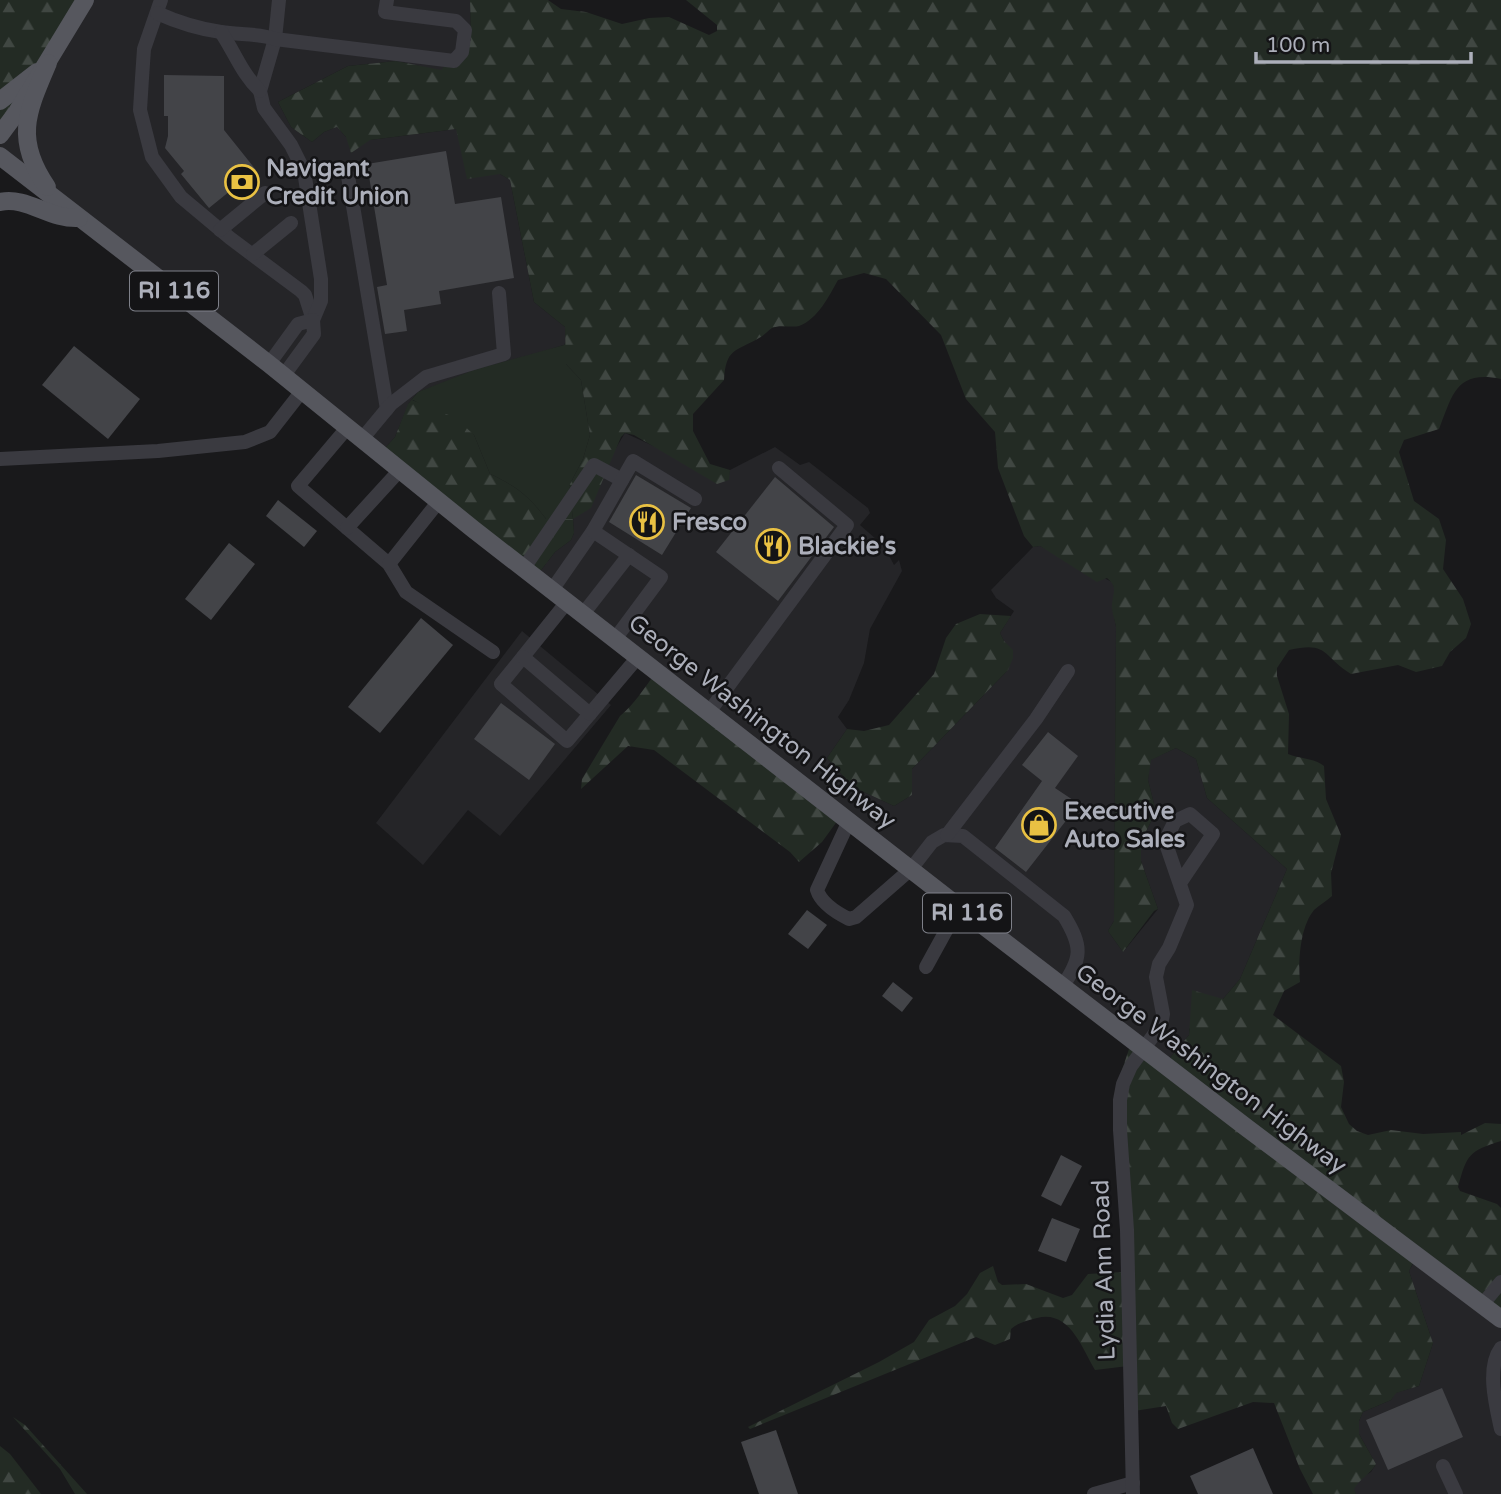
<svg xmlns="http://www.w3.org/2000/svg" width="1501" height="1494" viewBox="0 0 1501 1494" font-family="'Varela Round',sans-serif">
	<defs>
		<pattern id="forest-firs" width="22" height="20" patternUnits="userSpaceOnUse" patternTransform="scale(1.75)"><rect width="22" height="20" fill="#232b24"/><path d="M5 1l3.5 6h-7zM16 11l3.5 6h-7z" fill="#404742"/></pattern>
	</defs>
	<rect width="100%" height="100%" fill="#19191b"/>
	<g fill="#252528">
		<path d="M86 0H470L471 40 441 71 396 61 348 66 278 102 291 127 312 142 324 132 337 127 346 137 370 140 456 129 500 174 510 180 534 302 565 327 566 342 564 345 418 392 409 403 395 437 378 456 0 161V138Z"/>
		<path d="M625 433 728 480 730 470 775 447 800 465 809 462 868 508 870 513 860 525 884 546 894 565 899 560 902 571 870 629 864 663 849 700 838 717 847 729 827 758 853 787 894 806 912 795V769L1008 670 1004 641 1000 633 1014 611 996 598 991 590 1033 547 1040 546 1112 582 1116 592 1112 606 1116 627 1114 921 1108 931 1123 952 1158 909 1141 861V841L1156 812 1148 780 1150 760 1176 748 1196 759 1207 798 1287 869 1240 979 1223 999 1189 1029V1035L1164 1065 535 578 555 552 571 540 574 533 573 519Z"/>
		<path d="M522 631 611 705 500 836 468 810 423 865 376 823Z"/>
		<path d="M1416 1258 1501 1322V1494H1356L1353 1489 1359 1479 1371 1472 1376 1464 1359 1434V1421L1363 1412 1391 1400 1395 1393 1419 1386 1433 1343 1409 1271Z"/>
	</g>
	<path fill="#232b24" d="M566 342V364L581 380 590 435 583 459 569 486 573 519H546C529 496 516 486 490 474L474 435 413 400 408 404 418 392 474 370 564 345Z"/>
	<g fill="url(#forest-firs)">
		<path d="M0 0H86L0 138Z"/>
		<path d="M470 0H548L561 9 586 12 622 24 649 18 669 17 709 35 717 31V25L686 0H1501V379C1456 370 1453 394 1439 429L1404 440 1399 452 1414 501 1439 519 1446 540 1443 569 1463 599 1471 624 1466 638 1450 652 1442 666 1416 672 1398 665 1351 674C1322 656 1329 641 1289 650L1277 668V676L1289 714 1288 754C1300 759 1314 758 1324 766L1326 799 1341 835 1331 873 1332 896C1327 901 1319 905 1314 910 1300 927 1298 961 1300 982L1284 991 1273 1015 1341 1066 1344 1082 1341 1107 1349 1124 1357 1131 1368 1135 1391 1130 1423 1134 1461 1132V1135L1485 1123 1501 1124V1141C1469 1151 1467 1154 1458 1187L1460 1191 1497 1204 1501 1208V1322L1415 1259 1409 1271 1433 1343 1419 1386 1396 1393 1391 1400 1363 1412 1359 1421V1434L1376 1464C1370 1475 1360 1478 1354 1489L1356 1494H1313L1300 1469 1274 1403 1253 1402 1178 1429 1172 1423 1166 1406 1134 1411 1128 1366 1095 1370C1081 1346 1069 1310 1037 1318 1027 1321 1019 1322 1011 1329L1010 1339 995 1345 976 1337 750 1429 748 1427 879 1362 914 1342 929 1320 955 1306 967 1294 980 1273 993 1266 998 1282 1002 1285 1026 1284 1063 1298 1072 1295 1088 1274 1122 1272 1117 1085 1130 1046 1164 1065 1189 1035 1192 990 1223 999 1240 979 1287 869 1207 798 1196 759 1176 748 1151 760 1148 780 1156 812 1141 841V861L1158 909 1154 911 1123 952 1108 931 1114 921 1116 627C1115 620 1111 611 1112 604 1113 592 1118 587 1107 578L1097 582 1040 546 1033 547 1024 536 998 468 995 432 966 399 941 335 886 279 864 273 838 280C829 296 818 319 799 326 791 328 780 324 772 328 767 331 764 336 759 338 735 352 726 348 724 380L693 414V431L710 464 730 470 729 480 717 484 634 435 625 433 621 437 591 508 573 519 574 533 571 540 555 552 535 578 378 456 395 437 408 404 412 400 456 418 474 435 490 474C516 486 529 496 546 519H573L569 486 583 459 590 435 581 380 566 364 565 327 534 302 510 180 500 174 467 179 456 129 370 140 351 153 346 137 337 127 324 132 312 142 291 127 278 102 348 66 396 61 441 70 471 40Z"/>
		<path d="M980 614 1011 616 1000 633 1004 641 1013 650V658L1008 670 912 769V795L894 806 853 787 827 758 847 729 864 731 889 725 934 674 946 638 956 624Z"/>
		<path d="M655 674 838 820 822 842 799 862 790 852 654 750 628 746 581 789 582 779 620 716C634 705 644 688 655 674Z"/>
		<path d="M13 1417 25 1425 87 1494H75L60 1469Z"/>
		<path d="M0 1446 10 1454 41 1494H0Z"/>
	</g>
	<g fill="#434448">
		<path d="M164 75 224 76V130L256 170 209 208 181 174 184 171 165 148 168 136V116H164Z"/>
		<path d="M446 151 455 204 501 197 514 278 439 291 441 304 404 310 407 331 385 334 377 287 387 285 367 164Z"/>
		<path d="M74 346 140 399 108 439 42 385Z"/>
		<path d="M636 475 691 508 662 555 609 522Z"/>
		<path d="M775 477 834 527 778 601 716 552Z"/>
		<path d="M278 500 317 531 304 547 266 516Z"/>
		<path d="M229 543 255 564 211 620 185 599Z"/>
		<path d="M421 618 453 645 380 733 348 707Z"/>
		<path d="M501 703 555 744 529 780 474 739Z"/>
		<path d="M1048 732 1078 756 1055 788 1079 804 1026 872 995 848 1042 781 1022 765Z"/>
		<path d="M807 910 827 925 808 949 788 934Z"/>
		<path d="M893 982 913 998 902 1012 882 996Z"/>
		<path d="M1061 1155 1082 1166 1061 1206 1041 1196Z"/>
		<path d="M1052 1218 1080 1229 1066 1262 1038 1251Z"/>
		<path d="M1442 1388 1463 1437 1388 1470 1366 1420Z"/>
		<path d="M776 1430 798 1494H759L741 1442Z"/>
		<path d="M1253 1448 1273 1494H1198L1190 1476Z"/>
	</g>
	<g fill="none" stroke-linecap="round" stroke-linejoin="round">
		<g stroke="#3a3a40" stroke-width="14">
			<path d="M161 0 144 49 142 78 140 110 152 157 181 197 230 238 301 291 305 295 313 320"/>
			<path d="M279 0 275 39 260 91 264 108 291 145 304 171 321 279V301L313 320"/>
			<path d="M157 13C177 22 199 29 221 32 239 35 258 33 275 39L454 61 462 52 465 30 456 21 385 12 387 0"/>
			<path d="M221 32C235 53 242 74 260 91"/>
			<path d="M348 176 387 409"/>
			<path d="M220 230 265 193"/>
			<path d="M253 254 291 223"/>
			<path d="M269 364 298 324 313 320 314 334 284 375"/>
			<path d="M347 428 298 486 389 564 406 592 493 652"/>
			<path d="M362 439 391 404 426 377 504 354 499 293"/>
			<path d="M0 459 158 451 245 442 270 432 302 391"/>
			<path d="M347 528 400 470"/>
			<path d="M389 564 439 501"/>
			<path d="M524 568 594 465 622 480"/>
			<path d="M552 590 593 531"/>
			<path d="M567 602 501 684 567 741 638 657"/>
			<path d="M583 614 629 555"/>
			<path d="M615 639 661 577 593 531 633 461 695 499"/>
			<path d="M523 657 590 714"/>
			<path d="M709 712 847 525 779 468"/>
			<path d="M849 821 817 890C821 903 837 913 849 919L856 917 911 869 932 842 944 835 963 836 1064 916C1083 947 1082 958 1062 987"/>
			<path d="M947 835 1036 719 1068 671"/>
			<path d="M926 967 959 907"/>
			<path d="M1482 1305 1501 1282"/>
			<path d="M1501 1348C1486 1368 1496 1406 1501 1429"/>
			<path d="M1443 1466 1456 1494"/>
			<path d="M1094 1494 1133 1483"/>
			<path d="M1133 1494 1127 1230 1120 1130V1100L1123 1084 1131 1066 1161 1025 1163 1014 1156 977 1159 964 1169 948 1187 905 1165 841 1175 821 1190 814 1213 834 1180 883"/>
		</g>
		<g stroke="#56575e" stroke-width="18">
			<path d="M0 101 37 72"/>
			<path d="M0 135 17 112 85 0"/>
			<path d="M0 156 269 364 473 529 959 907 1247 1128 1501 1319"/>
			<path d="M47 187C14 139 27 112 48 63"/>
			<path d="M0 202C27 196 50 220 79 218"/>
		</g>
	</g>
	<defs>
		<g id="bank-ring" transform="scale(1.75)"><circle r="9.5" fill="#141416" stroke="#e9c143" stroke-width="1.5"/><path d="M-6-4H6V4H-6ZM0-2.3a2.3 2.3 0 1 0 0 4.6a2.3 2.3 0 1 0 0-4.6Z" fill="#e9c143"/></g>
		<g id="restaurant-ring" transform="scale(1.75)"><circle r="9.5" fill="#141416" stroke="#e9c143" stroke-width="1.5"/><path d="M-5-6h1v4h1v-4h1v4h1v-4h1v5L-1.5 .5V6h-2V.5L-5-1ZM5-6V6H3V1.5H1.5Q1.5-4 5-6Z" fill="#e9c143"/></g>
		<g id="shop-ring" transform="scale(1.75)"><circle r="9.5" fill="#141416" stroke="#e9c143" stroke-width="1.5"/><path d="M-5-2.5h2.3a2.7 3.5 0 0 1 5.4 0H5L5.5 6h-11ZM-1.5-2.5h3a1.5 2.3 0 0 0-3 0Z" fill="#e9c143"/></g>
	</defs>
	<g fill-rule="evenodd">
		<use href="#bank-ring" x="242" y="182"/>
		<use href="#restaurant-ring" x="647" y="522"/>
		<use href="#restaurant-ring" x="773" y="546"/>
		<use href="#shop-ring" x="1039" y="825"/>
	</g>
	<g text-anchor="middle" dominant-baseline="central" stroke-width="5" stroke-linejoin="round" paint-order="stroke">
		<g fill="#141416" stroke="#7e8089" stroke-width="2">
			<rect x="130" y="271.5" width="88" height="39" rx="5"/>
			<rect x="923" y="893.5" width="88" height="39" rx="5"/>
		</g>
		<g font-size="23" font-weight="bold" fill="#acafba">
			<text x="174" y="291">RI 116</text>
			<text x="967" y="913">RI 116</text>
		</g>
		<g font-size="24" font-weight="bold" fill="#acafba" stroke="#141416" text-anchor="start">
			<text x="266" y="168">Navigant<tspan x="266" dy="28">Credit Union</tspan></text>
			<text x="672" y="522">Fresco</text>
			<text x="798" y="546">Blackie's</text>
			<text x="1064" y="811">Executive<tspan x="1064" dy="28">Auto Sales</tspan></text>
		</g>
		<g font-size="24" fill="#acafba" stroke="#141416">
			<text transform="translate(762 722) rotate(38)">George Washington Highway</text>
			<text transform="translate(1211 1069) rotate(37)">George Washington Highway</text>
			<text transform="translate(1104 1270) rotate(-92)">Lydia Ann Road</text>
		</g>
	</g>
	<path d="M1256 52v10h215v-10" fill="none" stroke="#acafba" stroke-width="3.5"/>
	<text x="1266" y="52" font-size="21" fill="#acafba" stroke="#141416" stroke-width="5" paint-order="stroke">100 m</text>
</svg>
